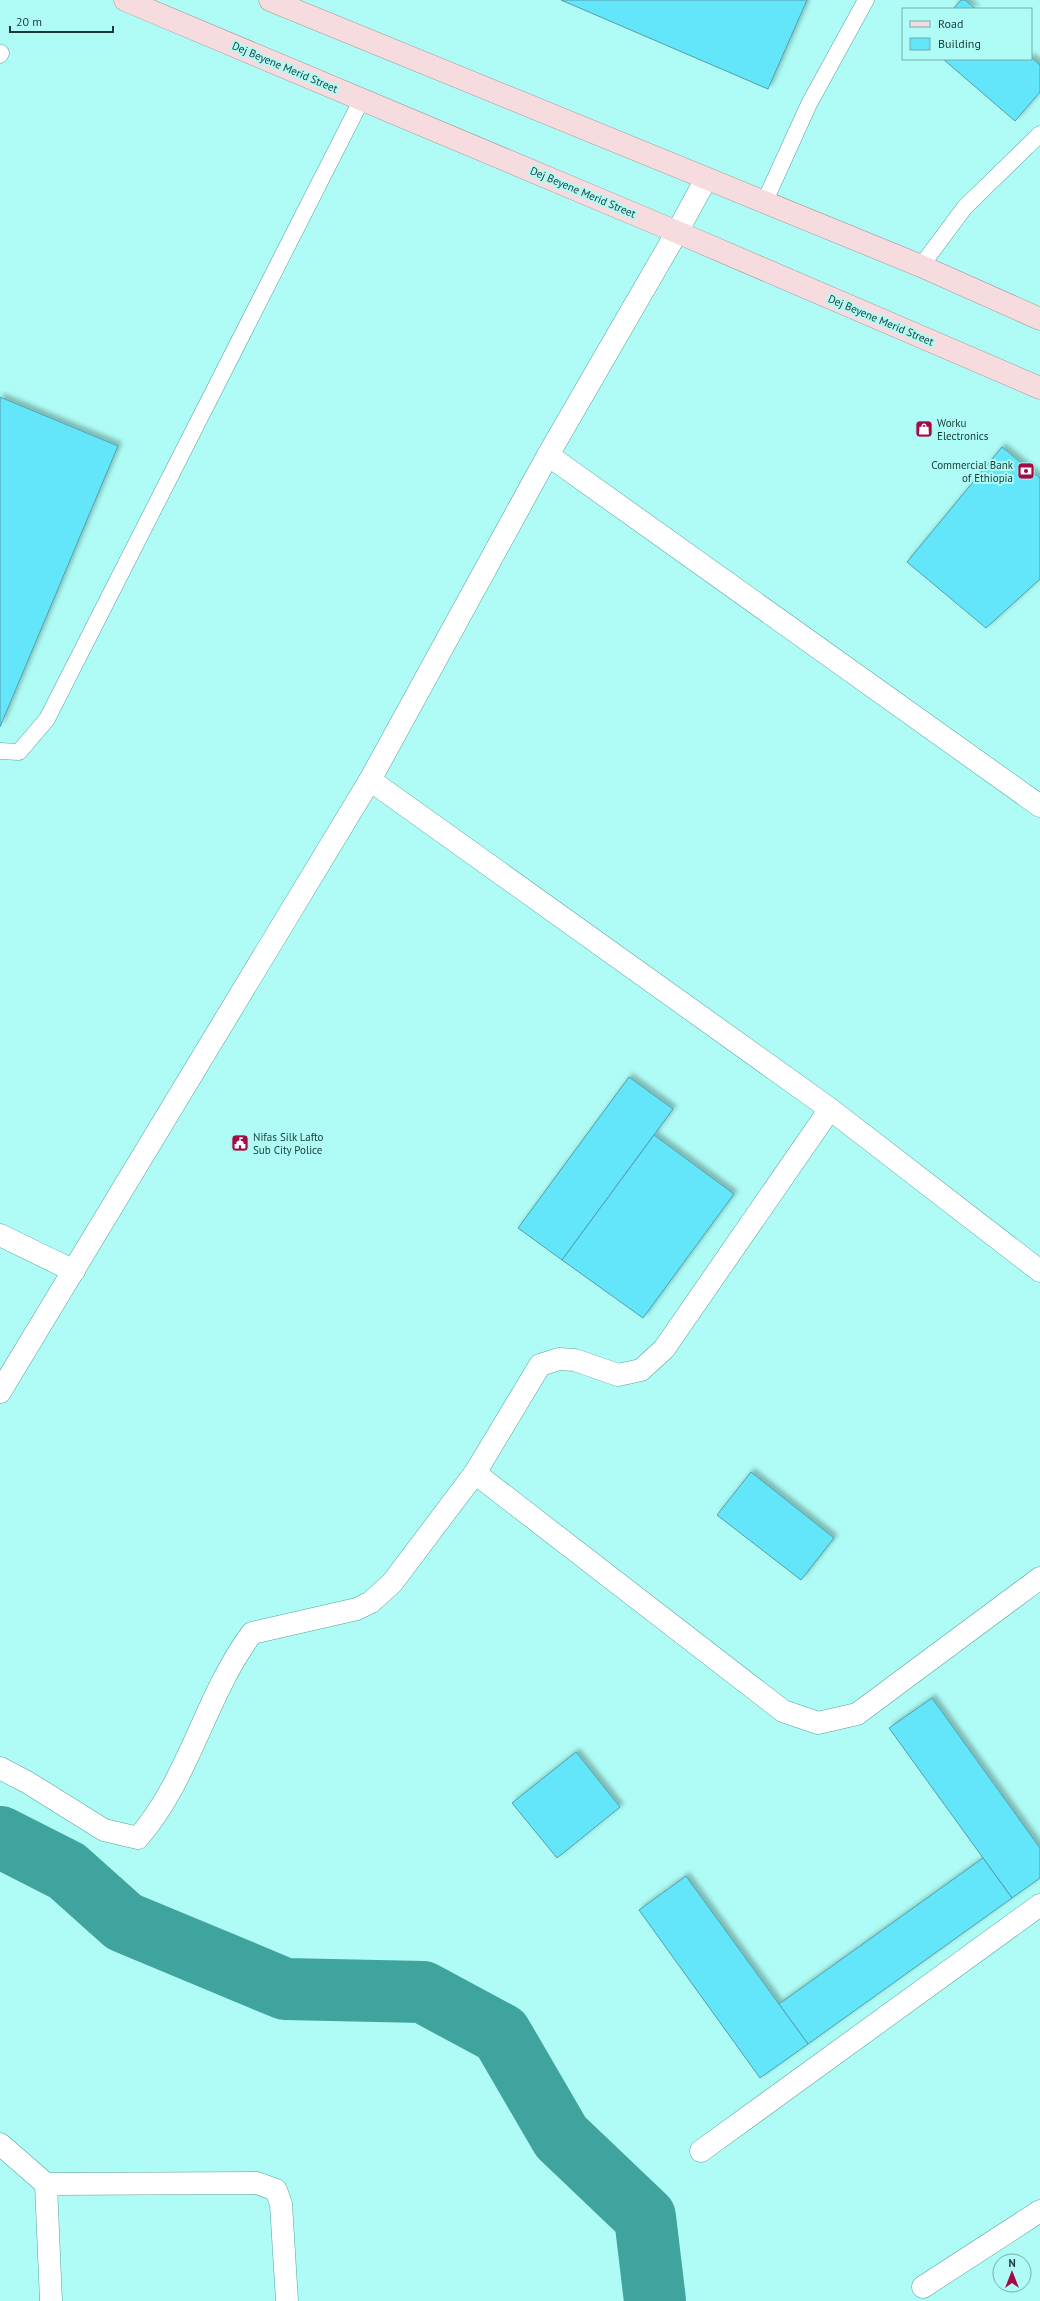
<svg xmlns="http://www.w3.org/2000/svg" width="1040" height="2301" viewBox="0 0 1040 2301" font-family="'PT Sans',sans-serif">
	<defs>
		<filter id="shadow"><feDropShadow dx="3.5" dy="-3.5" stdDeviation="2" flood-color="#0004"/></filter>
	</defs>
	<rect width="100%" height="100%" fill="#aefcf5"/>
	<g fill="none" stroke-linecap="round" stroke-linejoin="round">
		<path stroke="#3fa49e" stroke-width="62" d="M0 1837 67 1871 124 1922 285 1989 423 1992 501 2034 561 2137 645 2217 655 2301"/>
	</g>
	<g fill="#63e5fa" stroke="#539eab" filter="url(#shadow)">
		<path d="M561 0H807L768 89Z"/>
		<path d="M961 0H965L976 9H953Z"/>
		<path d="M1031 57 1040 65V92L1015 121 943 59H1031Z"/>
		<path d="M0 397 118 446 0 727Z"/>
		<path d="M1002 447 1040 478V579L986 628 907 562Z"/>
		<path d="M629 1077 673 1109 562 1260 518 1228Z"/>
		<path d="M654 1135 734 1194 643 1318 562 1260Z"/>
		<path d="M751 1472 834 1538 801 1580 717 1515Z"/>
		<path d="M932 1698 1040 1848V1878L1012 1898 889 1728Z"/>
		<path d="M576 1752 620 1807 557 1858 512 1803Z"/>
		<path d="M983 1858 1012 1898 808 2044 779 2004Z"/>
		<path d="M686 1876 808 2044 760 2078 639 1910Z"/>
	</g>
	<g fill="none" stroke-linecap="round" stroke-linejoin="round">
		<g stroke="#56a29d" stroke-width="17">
			<g id="lane">
				<path d="M0 55 1 53"/>
				<path d="M764 203 809 104 866 0"/>
				<path d="M921 266 965 207 1040 134"/>
				<path d="M0 751 19 752 47 719 362 99"/>
			</g>
		</g>
		<g stroke="#56a29d" stroke-width="23">
			<g id="street">
				<path d="M548 455 1040 806"/>
				<path d="M370 780 830 1109 1040 1271"/>
				<path d="M0 1235 74 1271"/>
				<path d="M0 1392 370 780 548 455 677 232 706 179"/>
				<path d="M475 1473 783 1711 818 1723 857 1714 1040 1578"/>
				<path d="M0 1768 27 1782 104 1830 138 1838C190 1778 205 1696 252 1633L357 1609 371 1602 392 1583 475 1473 540 1365 559 1359 575 1360 618 1375 641 1370 664 1349 830 1109"/>
				<path d="M0 2144 46 2184 51 2301"/>
				<path d="M701 2151 1040 1905"/>
				<path d="M46 2184 257 2183 276 2190 281 2204 287 2301"/>
				<path d="M923 2287 1040 2211"/>
			</g>
		</g>
		<g stroke="#a69497" stroke-width="23">
			<g id="primary">
				<path d="M125 0 677 232 1040 388"/>
				<path d="M270 0 921 266 1040 319"/>
			</g>
		</g>
		<use href="#lane" stroke="#fff" stroke-width="16"/>
		<use href="#street" stroke="#fff" stroke-width="22"/>
		<use href="#primary" stroke="#f7dcdf" stroke-width="22"/>
	</g>
	<defs>
		<g id="shop-square" transform="scale(0.9)"><rect x="-9" y="-9" width="18" height="18" rx="4" fill="#a40a43" stroke="#aefcf5"/><path d="M-5-2.5h2.3a2.7 3.5 0 0 1 5.4 0H5L5.5 6h-11ZM-1.5-2.5h3a1.5 2.3 0 0 0-3 0Z" fill="#fff"/></g>
		<g id="bank-square" transform="scale(0.9)"><rect x="-9" y="-9" width="18" height="18" rx="4" fill="#a40a43" stroke="#aefcf5"/><path d="M-6-4H6V4H-6ZM0-2.3a2.3 2.3 0 1 0 0 4.6a2.3 2.3 0 1 0 0-4.6Z" fill="#fff"/></g>
		<g id="civic-square" transform="scale(0.9)"><rect x="-9" y="-9" width="18" height="18" rx="4" fill="#a40a43" stroke="#aefcf5"/><path d="M-.6-6.5H3V-4.5H.6V-3L4-1V1h2V6H-6V1h2V-1L-.6-3ZM-1.2 2.5V6h2.4V2.5Z" fill="#fff"/></g>
	</defs>
	<g fill-rule="evenodd">
		<use href="#shop-square" x="924" y="429"/>
		<use href="#bank-square" x="1026" y="471"/>
		<use href="#civic-square" x="240" y="1143"/>
	</g>
	<g text-anchor="middle" dominant-baseline="central" stroke-width="4" stroke-linejoin="round" paint-order="stroke">
		<g font-size="11" fill="#1a3a38" stroke="#aefcf5">
			<text transform="translate(285 67) rotate(23)">Dej Beyene Merid Street</text>
			<text transform="translate(583 192) rotate(23)">Dej Beyene Merid Street</text>
			<text transform="translate(881 320) rotate(23)">Dej Beyene Merid Street</text>
		</g>
		<g font-size="11" fill="#1a3a38" stroke="#aefcf5" text-anchor="start">
			<text x="937" y="423">Worku<tspan x="937" dy="13">Electronics</tspan></text>
			<text x="1013" y="465" text-anchor="end">Commercial Bank<tspan x="1013" dy="13">of Ethiopia</tspan></text>
			<text x="253" y="1137">Nifas Silk Lafto<tspan x="253" dy="13">Sub City Police</tspan></text>
		</g>
	</g>
	<rect x="902" y="8" width="130" height="52" fill="#aefcf5" stroke="#73aea9"/>
	<rect x="910" y="21" width="20" height="6" fill="#f7dcdf" stroke="#73aea9"/>
	<text x="938" y="28" font-size="12" fill="#1a3a38">Road</text>
	<rect x="910" y="38" width="20" height="12" fill="#63e5fa" stroke="#73aea9"/>
	<text x="938" y="48" font-size="12" fill="#1a3a38">Building</text>
	<g transform="translate(1012 2273)"><circle r="19" fill="#aefcf5" stroke="#73aea9"/>
	<path d="M0-3L7 15L0 10L-7 15Z" fill="#a40a43"/>
	<text y="-6" font-size="11" font-weight="bold" text-anchor="middle" fill="#1a3a38">N</text>
	</g>
	<path d="M10 26v6h103v-6" fill="none" stroke="#1a3a38" stroke-width="2"/>
	<text x="16" y="26" font-size="12" fill="#1a3a38" stroke="#aefcf5" stroke-width="3" paint-order="stroke">20 m</text>
</svg>
